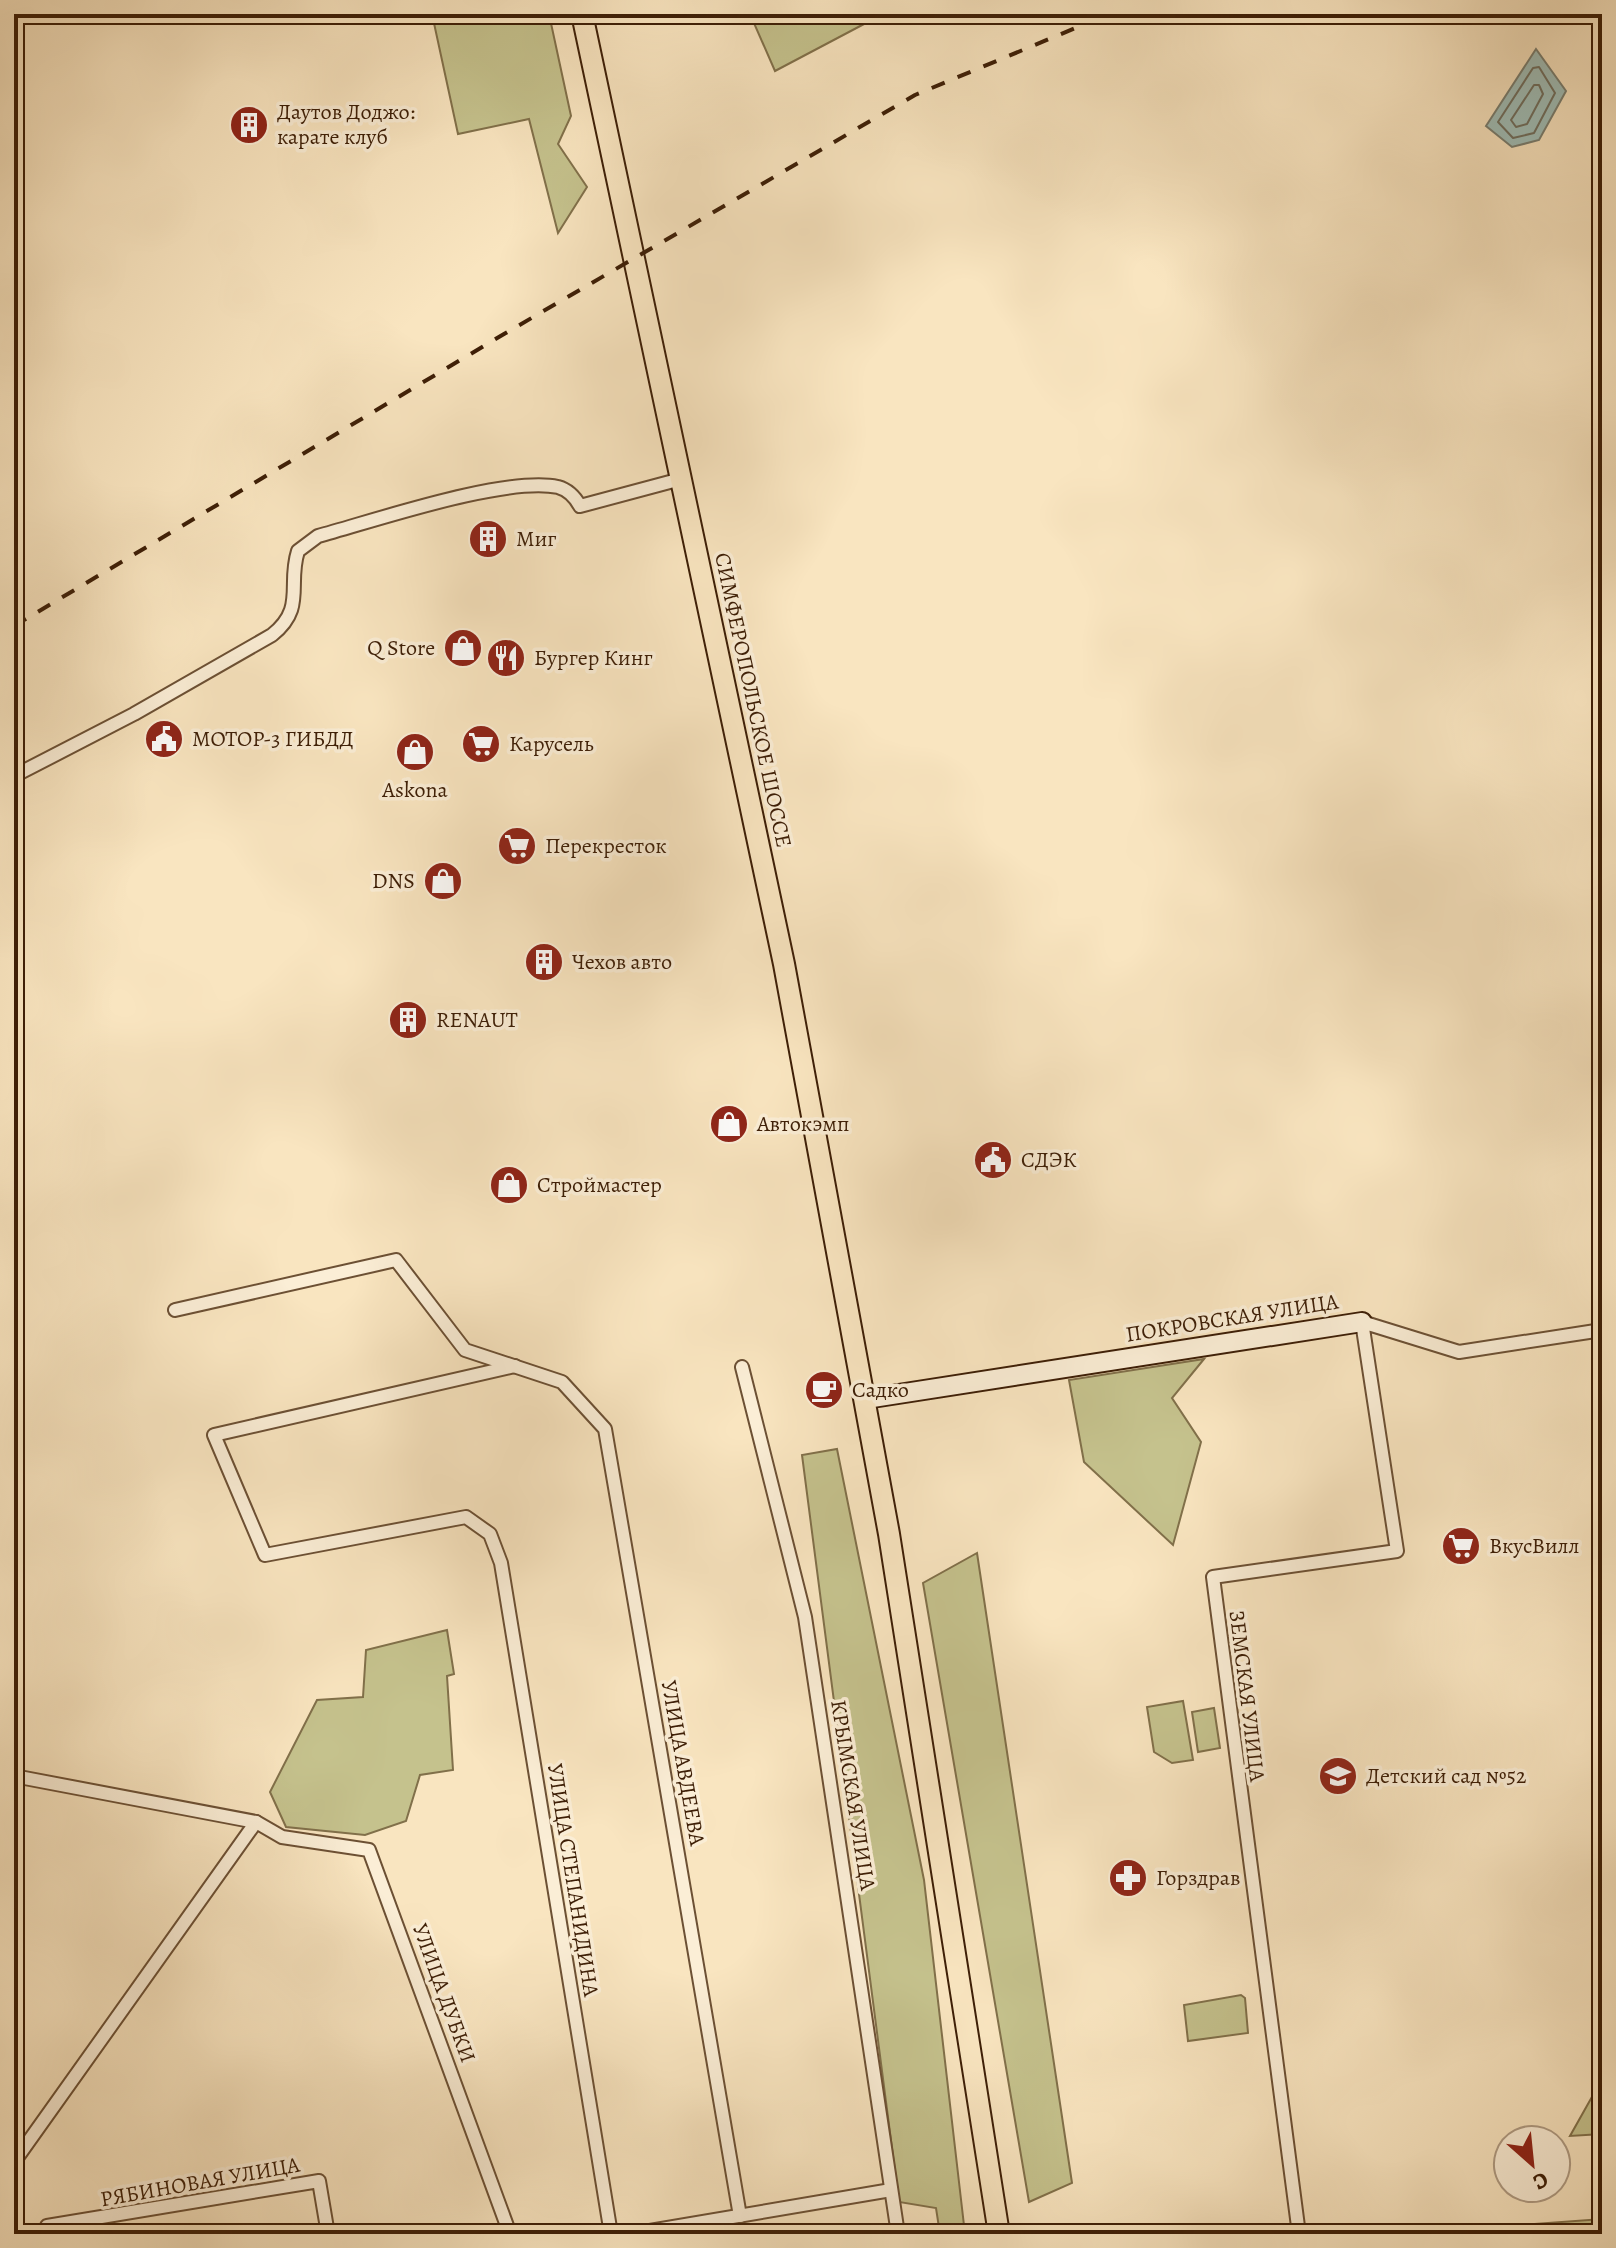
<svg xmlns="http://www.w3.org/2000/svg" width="1616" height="2248" viewBox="0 0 1616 2248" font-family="Alegreya,serif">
	<rect width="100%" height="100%" fill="#f9e5c0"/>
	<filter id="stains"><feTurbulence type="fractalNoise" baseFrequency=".0025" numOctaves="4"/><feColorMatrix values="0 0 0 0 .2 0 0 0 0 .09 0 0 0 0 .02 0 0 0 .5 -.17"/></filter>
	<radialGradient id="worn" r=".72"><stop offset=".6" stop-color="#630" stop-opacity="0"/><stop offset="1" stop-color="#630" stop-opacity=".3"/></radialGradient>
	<g fill="#c5c28d" stroke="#81704a" stroke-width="2">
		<path d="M432 14H549L571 116 558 144 587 187 558 233 529 119 458 134Z"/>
		<path d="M750 14H883L775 71Z"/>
		<path d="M1204 1359 1172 1398 1201 1442 1173 1545 1084 1462 1069 1380Z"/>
		<path d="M837 1449 924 1880 965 2234H940L936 2208 899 2202 802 1455Z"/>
		<path d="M977 1553 1072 2183 1029 2202 923 1583Z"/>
		<path d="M447 1630 454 1674 447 1676 453 1770 420 1775 406 1821 365 1835 286 1827 270 1792 317 1700 363 1697 366 1650Z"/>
		<path d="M1183 1701 1193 1760 1172 1763 1154 1752 1147 1707Z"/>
		<path d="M1214 1708 1220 1748 1198 1752 1192 1712Z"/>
		<path d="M1241 1995 1245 1998 1248 2033 1188 2041 1184 2005Z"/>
		<path d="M1602 2079V2134L1570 2136Z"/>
		<path d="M1602 2219V2234H1510L1509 2226Z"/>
	</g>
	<path fill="#9fbeb8" stroke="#787e71" stroke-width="2" d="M1536 49 1566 91 1539 140 1512 147 1486 126Z"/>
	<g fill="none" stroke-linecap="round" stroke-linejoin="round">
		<g stroke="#6e6e5f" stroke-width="2">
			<path d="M1539 67 1555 93 1534 133 1513 138 1498 122 1533 68Z"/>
			<path d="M1534 85H1539L1543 94 1527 124 1516 127 1511 120Z"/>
		</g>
		<g stroke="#6c5034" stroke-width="16">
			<g id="street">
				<path d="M14 776 134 714 272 635C306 608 287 585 298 551L318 536C374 521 505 476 558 487 569 490 575 497 580 506L681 479"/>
				<path d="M175 1310 396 1260 465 1350 562 1382 605 1429 740 2216"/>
				<path d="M515 1366 214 1435 265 1555 466 1517 490 1534 501 1563 611 2234"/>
				<path d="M742 1367 805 1617 898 2234"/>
				<path d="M14 1776 256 1822 282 1837 369 1850 510 2234"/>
				<path d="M14 2162 256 1822"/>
				<path d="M47 2226 319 2181 328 2234"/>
				<path d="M632 2234 891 2190"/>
				<path d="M1299 2234 1213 1577 1397 1551 1362 1322 1459 1352 1602 1330"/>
			</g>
		</g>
		<g stroke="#3d1e06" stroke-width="22">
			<path id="secondary" d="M866 1399 1362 1322"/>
		</g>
		<g stroke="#3d1e06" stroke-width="24">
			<path id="primary" d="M582 14 784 964 889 1534 999 2234"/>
		</g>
		<use href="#street" stroke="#fbeed6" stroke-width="12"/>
		<use href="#secondary" stroke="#fbeed6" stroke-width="18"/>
		<use href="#primary" stroke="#f9e5c0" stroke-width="20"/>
		<path stroke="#3d1e06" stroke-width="4" stroke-dasharray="14 14" stroke-linecap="butt" d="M14 626 504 334 915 95 1109 14"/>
	</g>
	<defs>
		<g id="building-disc" transform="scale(2)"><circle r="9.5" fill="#8f2418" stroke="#fbeed6"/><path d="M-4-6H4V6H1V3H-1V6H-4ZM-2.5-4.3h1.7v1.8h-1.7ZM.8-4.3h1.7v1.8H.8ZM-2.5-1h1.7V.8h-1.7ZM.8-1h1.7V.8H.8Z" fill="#fff"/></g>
		<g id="shop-disc" transform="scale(2)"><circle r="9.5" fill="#8f2418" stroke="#fbeed6"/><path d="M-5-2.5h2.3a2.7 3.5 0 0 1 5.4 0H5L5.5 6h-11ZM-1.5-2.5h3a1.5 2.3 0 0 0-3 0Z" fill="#fff"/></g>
		<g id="restaurant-disc" transform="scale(2)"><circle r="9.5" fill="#8f2418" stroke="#fbeed6"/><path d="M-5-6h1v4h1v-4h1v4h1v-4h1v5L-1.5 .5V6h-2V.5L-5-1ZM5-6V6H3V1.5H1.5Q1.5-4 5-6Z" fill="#fff"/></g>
		<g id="civic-disc" transform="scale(2)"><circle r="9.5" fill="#8f2418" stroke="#fbeed6"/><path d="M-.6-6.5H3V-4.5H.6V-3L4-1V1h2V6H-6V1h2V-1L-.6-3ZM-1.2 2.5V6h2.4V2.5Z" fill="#fff"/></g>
		<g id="supermarket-disc" transform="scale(2)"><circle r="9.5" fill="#8f2418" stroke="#fbeed6"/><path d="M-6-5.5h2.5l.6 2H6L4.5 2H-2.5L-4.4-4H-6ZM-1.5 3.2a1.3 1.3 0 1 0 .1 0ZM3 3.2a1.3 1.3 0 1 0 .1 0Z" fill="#fff"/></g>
		<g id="cafe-disc" transform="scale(2)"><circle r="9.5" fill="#8f2418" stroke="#fbeed6"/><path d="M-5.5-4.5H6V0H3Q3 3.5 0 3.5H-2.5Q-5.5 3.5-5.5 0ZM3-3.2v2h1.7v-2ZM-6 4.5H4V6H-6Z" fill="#fff"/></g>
		<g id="school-disc" transform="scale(2)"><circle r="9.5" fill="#8f2418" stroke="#fbeed6"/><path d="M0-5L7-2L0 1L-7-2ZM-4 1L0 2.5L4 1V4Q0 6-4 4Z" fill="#fff"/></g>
		<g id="pharmacy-disc" transform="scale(2)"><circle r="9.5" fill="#8f2418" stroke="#fbeed6"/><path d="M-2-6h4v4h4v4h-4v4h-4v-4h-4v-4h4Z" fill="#fff"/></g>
	</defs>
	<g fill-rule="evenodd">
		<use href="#building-disc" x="249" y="125"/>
		<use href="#building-disc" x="488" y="539"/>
		<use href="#shop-disc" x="463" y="648"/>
		<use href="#restaurant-disc" x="506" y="658"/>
		<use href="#civic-disc" x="164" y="739"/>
		<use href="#supermarket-disc" x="481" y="744"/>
		<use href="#shop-disc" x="415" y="752"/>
		<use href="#supermarket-disc" x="517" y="846"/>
		<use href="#shop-disc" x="443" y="881"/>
		<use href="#building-disc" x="544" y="962"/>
		<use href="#building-disc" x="408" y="1020"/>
		<use href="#shop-disc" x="729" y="1124"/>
		<use href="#civic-disc" x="993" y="1160"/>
		<use href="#shop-disc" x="509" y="1185"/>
		<use href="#cafe-disc" x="824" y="1390"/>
		<use href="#supermarket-disc" x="1461" y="1546"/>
		<use href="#school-disc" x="1338" y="1776"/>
		<use href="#pharmacy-disc" x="1128" y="1878"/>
	</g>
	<g text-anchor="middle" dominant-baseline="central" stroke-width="7" stroke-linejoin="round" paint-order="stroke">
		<g font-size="22" fill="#3d1e06" stroke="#fbeed6" text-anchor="start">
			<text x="277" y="112">Даутов Доджо:<tspan x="277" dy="25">карате клуб</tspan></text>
			<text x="516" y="539">Миг</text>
			<text x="435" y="648" text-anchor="end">Q Store</text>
			<text x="534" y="658">Бургер Кинг</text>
			<text x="192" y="739">МОТОР-3 ГИБДД</text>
			<text x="509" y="744">Карусель</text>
			<text x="415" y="790" text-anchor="middle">Askona</text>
			<text x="545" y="846">Перекресток</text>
			<text x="415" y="881" text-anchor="end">DNS</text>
			<text x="572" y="962">Чехов авто</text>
			<text x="436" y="1020">RENAUT</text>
			<text x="757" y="1124">Автокэмп</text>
			<text x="1021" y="1160">СДЭК</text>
			<text x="537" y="1185">Строймастер</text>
			<text x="852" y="1390">Садко</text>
			<text x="1489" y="1546">ВкусВилл</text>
			<text x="1366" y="1776">Детский сад №52</text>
			<text x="1156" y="1878">Горздрав</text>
		</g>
		<g font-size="22" fill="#3d1e06" stroke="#fbeed6">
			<text transform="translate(753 700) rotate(78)">СИМФЕРОПОЛЬСКОЕ ШОССЕ</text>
			<text transform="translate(1232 1318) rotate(-9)">ПОКРОВСКАЯ УЛИЦА</text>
			<text transform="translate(1247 1696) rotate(83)">ЗЕМСКАЯ УЛИЦА</text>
			<text transform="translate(683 1763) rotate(80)">УЛИЦА АВДЕЕВА</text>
			<text transform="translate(853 1795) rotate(81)">КРЫМСКАЯ УЛИЦА</text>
			<text transform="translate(573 1880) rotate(81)">УЛИЦА СТЕПАНИДИНА</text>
			<text transform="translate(444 1993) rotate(70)">УЛИЦА ДУБКИ</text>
			<text transform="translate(200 2182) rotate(-10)">РЯБИНОВАЯ УЛИЦА</text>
		</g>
	</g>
	<rect width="1616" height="2248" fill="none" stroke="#f9e5c0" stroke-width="48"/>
	<rect x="16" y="16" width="1584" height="2216" fill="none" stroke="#3d1e06" stroke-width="4"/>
	<rect x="24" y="24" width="1568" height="2200" fill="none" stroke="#3d1e06" stroke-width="2"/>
	<g transform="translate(1532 2164) rotate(153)"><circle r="38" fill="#fbeed6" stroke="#af9b83" stroke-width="2"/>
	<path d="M0-6L14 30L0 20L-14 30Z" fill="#8f2418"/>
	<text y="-12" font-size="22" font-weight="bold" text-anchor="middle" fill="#3d1e06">С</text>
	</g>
	<rect width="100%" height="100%" filter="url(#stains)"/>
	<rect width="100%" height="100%" fill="url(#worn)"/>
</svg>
